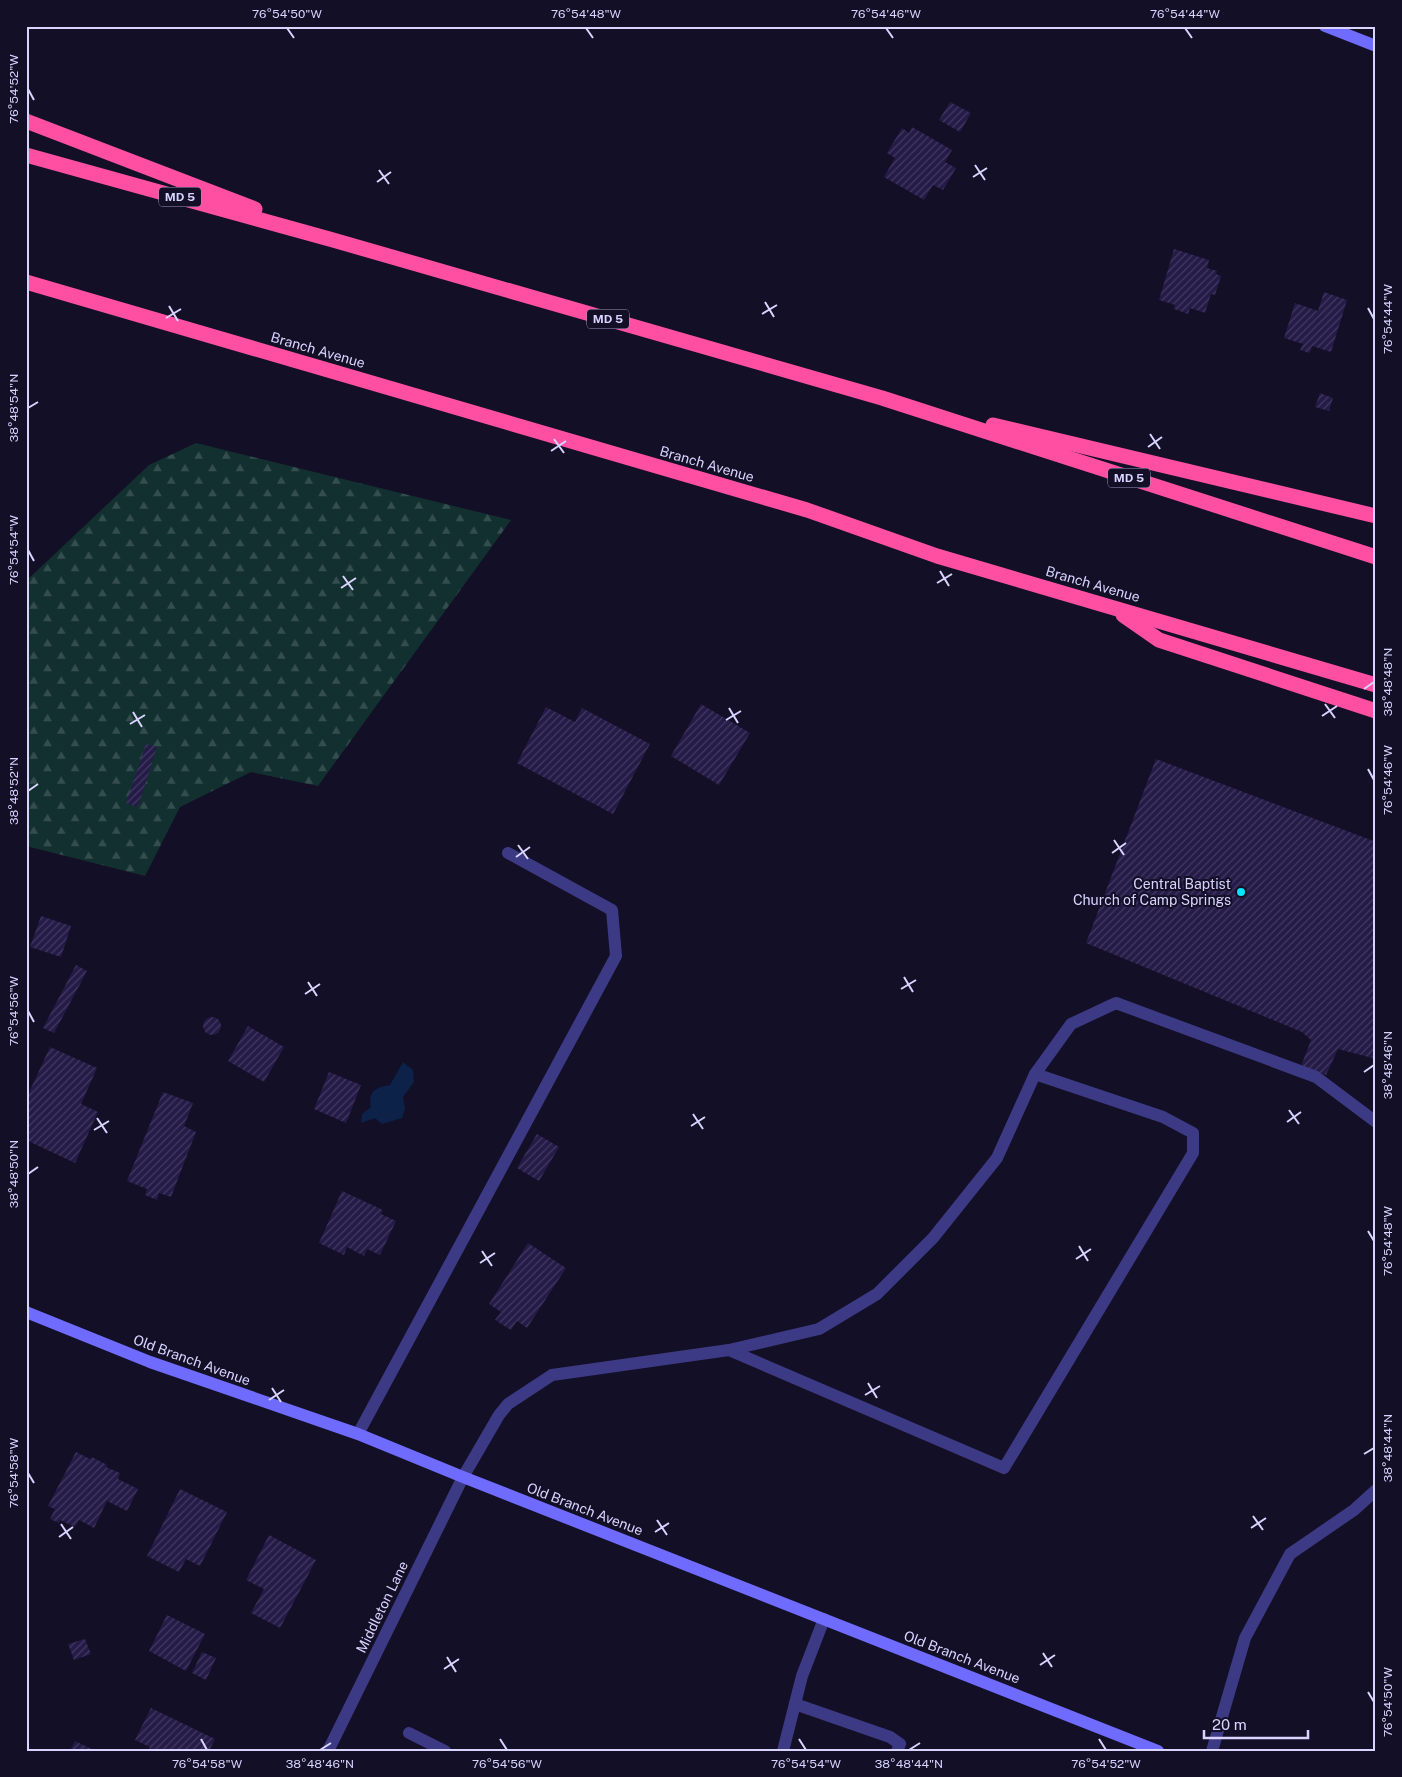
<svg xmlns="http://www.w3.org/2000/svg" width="1402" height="1777" viewBox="0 0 1402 1777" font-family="'Public Sans',sans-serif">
	<defs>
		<pattern id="forest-firs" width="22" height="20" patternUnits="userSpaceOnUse" patternTransform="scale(1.25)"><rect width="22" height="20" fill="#12302f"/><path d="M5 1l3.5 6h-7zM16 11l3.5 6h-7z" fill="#344d4e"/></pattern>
		<pattern id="building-hatch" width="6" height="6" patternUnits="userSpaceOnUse" patternTransform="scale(1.25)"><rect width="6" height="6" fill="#241b47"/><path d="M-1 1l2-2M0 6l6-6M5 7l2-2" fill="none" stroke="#433b63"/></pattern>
	</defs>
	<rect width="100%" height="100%" fill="#130f26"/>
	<path fill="url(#forest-firs)" d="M196 443 511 520 318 786 251 772 180 807 145 876 26 846V581L149 465Z"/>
	<path fill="#0c2248" d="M403 1062 413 1070 414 1082 403 1097 405 1108 402 1118 382 1124 375 1118 361 1123 362 1114 371 1107C368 1092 375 1087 390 1085Z"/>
	<g fill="url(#building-hatch)">
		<path d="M950 102 971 113 960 132 939 120Z"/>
		<path d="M912 127 952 150 945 162 956 168 943 190 933 185 924 200 884 177 895 158 887 153 902 128 909 133Z"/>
		<path d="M1174 249 1209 260 1207 268 1217 271 1216 274 1221 276 1215 295 1211 294 1205 313 1190 308 1188 314 1174 309 1175 305 1159 300Z"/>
		<path d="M1324 292 1347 300 1331 352 1312 346 1310 353 1300 350 1303 344 1284 338 1295 303 1318 311Z"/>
		<path d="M1320 393 1333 398 1329 411 1315 407Z"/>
		<path d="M701 704 750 733 719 785 671 756Z"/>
		<path d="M546 707 575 722 582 708 650 744 613 814 517 763Z"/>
		<path d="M146 744 157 747 138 807 126 803Z"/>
		<path d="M1156 759 1376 842V1059L1338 1049 1326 1075 1301 1066 1311 1040 1302 1032 1086 943Z"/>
		<path d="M41 916 71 926 61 957 30 947Z"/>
		<path d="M76 965 87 971 54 1033 43 1028Z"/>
		<circle cx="212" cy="1026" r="9"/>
		<path d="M248 1026 284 1047 264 1082 228 1061Z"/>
		<path d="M50 1047 97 1068 81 1104 98 1112 75 1163 26 1140V1099Z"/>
		<path d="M329 1072 361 1085 346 1123 314 1109Z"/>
		<path d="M163 1092 193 1103 184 1126 196 1132 171 1197 159 1193 157 1200 145 1195 147 1189 127 1181Z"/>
		<path d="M537 1134 559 1147 539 1181 517 1168Z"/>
		<path d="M342 1191 383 1210 381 1214 396 1221 380 1255 367 1249 364 1256 347 1247 344 1255 319 1243Z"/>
		<path d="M528 1243 566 1268 527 1328 517 1321 511 1330 495 1320 501 1312 489 1304Z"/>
		<path d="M76 1452 90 1459 92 1457 107 1465 106 1467 120 1473 118 1479 138 1489 127 1511 107 1501 94 1528 79 1520 75 1527 60 1520 59 1523 50 1519 55 1509 48 1506Z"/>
		<path d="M180 1489 227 1512 200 1566 186 1559 179 1572 147 1556Z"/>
		<path d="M269 1535 316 1560 280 1628 251 1613 264 1589 246 1580Z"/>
		<path d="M167 1615 205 1634 186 1671 149 1651Z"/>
		<path d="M85 1639 91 1654 74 1660 68 1644Z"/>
		<path d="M202 1652 216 1658 206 1680 192 1673Z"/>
		<path d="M151 1708 215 1739 209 1751H148L150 1747 135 1740Z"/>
		<path d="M75 1741 96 1751H70Z"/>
	</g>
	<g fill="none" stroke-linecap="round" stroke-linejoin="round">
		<g stroke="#3d3a85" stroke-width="12">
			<path d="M729 1350 1004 1468 1193 1153V1133L1163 1117 1035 1074"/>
			<path d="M358 1434 616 956 612 910 508 853"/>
			<path d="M463 1477 499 1415 508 1404 552 1375 729 1350 819 1329 877 1294 933 1238 997 1158 1035 1074 1071 1024 1116 1003 1316 1077 1376 1122"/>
			<path d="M795 1704 890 1737 900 1744 897 1751"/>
			<path d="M409 1733 445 1751"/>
			<path d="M783 1751 802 1676 824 1619"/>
			<path d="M1212 1751 1245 1638 1290 1554 1354 1510 1376 1490"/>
		</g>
		<path stroke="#3d3a85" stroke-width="12" d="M328 1751 463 1477"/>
		<g stroke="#6f6bff" stroke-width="12">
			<path d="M1325 26 1376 46"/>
			<path d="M26 1312 150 1362 358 1434 463 1477 1158 1751"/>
		</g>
		<g stroke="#ff4fa3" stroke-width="15">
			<path d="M26 121 255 209"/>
			<path d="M26 155 333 240 882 398 1376 557"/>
			<path d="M26 282 807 510 937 556 1376 685"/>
			<path d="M993 425 1376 516"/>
			<path d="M1123 615 1159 640 1376 711"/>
		</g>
	</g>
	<path fill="none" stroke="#d9d4ff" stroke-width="2" d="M287 28 294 38M586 28 593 38M886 28 893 38M1185 28 1192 38M28 89 34 100M975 165 985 180M379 170 389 184M973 177 987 168M377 182 391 172M765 302 774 317M169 306 178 321M1368 308 1374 319M762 314 777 305M166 318 181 309M28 408 38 402M1150 434 1160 449M554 439 564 453M1148 447 1162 437M551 451 566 441M28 550 34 561M940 571 949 586M343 576 353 590M937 583 952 574M341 588 356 578M1364 689 1374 682M1325 704 1335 718M729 708 738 723M133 712 142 727M1322 716 1337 706M726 720 741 711M130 724 145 715M1368 769 1374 780M28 791 38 784M1114 840 1124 855M518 845 528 859M1112 853 1126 843M516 857 530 847M904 977 913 992M308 982 317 996M901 989 916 980M305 994 320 984M28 1011 34 1022M1364 1072 1374 1065M1289 1110 1299 1124M693 1114 703 1129M97 1118 107 1133M1287 1122 1301 1112M691 1126 705 1117M94 1130 109 1121M28 1174 38 1167M1368 1231 1374 1241M1079 1246 1088 1261M482 1251 492 1266M1076 1259 1091 1249M480 1263 495 1253M868 1383 877 1398M272 1388 281 1402M865 1395 880 1386M269 1400 284 1390M1364 1454 1374 1448M28 1473 34 1483M1253 1516 1263 1530M657 1520 667 1535M61 1524 71 1539M1251 1528 1266 1518M655 1532 669 1523M59 1537 73 1527M1043 1653 1052 1667M447 1657 456 1672M1040 1665 1055 1655M444 1669 459 1659M1368 1692 1374 1702M201 1739 207 1750M500 1739 507 1750M799 1739 806 1750M1099 1739 1106 1750M320 1750 331 1743M909 1750 920 1743"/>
	<circle fill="#00e5ff" stroke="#130f26" stroke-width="2" cx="1241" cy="892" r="5"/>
	<g text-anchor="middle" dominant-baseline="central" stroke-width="4" stroke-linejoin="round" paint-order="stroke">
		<g fill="#130f26" stroke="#9e99be" stroke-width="1">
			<rect x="159" y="187.5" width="42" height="19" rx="4"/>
			<rect x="587" y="309.5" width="42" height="19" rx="4"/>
			<rect x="1108" y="468.5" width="42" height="19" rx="4"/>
		</g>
		<g font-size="12" font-weight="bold" fill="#d9d4ff">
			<text x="180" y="197">MD 5</text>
			<text x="608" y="319">MD 5</text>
			<text x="1129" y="478">MD 5</text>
		</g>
		<g font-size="14" fill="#d9d4ff" stroke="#130f26">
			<text transform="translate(318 350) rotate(16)">Branch Avenue</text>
			<text transform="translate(707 464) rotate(16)">Branch Avenue</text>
			<text transform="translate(1093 584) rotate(16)">Branch Avenue</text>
			<text transform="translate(192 1360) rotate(20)">Old Branch Avenue</text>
			<text transform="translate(585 1509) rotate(21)">Old Branch Avenue</text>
			<text transform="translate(382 1607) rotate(-64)">Middleton Lane</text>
			<text transform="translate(962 1657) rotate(21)">Old Branch Avenue</text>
		</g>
		<g font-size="14" fill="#d9d4ff" stroke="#130f26" text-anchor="end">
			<text x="1231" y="884">Central Baptist<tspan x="1231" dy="16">Church of Camp Springs</tspan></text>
		</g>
	</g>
	<rect width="1402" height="1777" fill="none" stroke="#130f26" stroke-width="55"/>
	<path d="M1204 1730v8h104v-8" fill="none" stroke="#d9d4ff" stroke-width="2.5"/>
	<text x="1212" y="1730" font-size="15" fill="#d9d4ff" stroke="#130f26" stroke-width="4" paint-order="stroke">20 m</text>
	<rect x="28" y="28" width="1346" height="1722" fill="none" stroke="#d9d4ff" stroke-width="2"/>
	<g font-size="12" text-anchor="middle" fill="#d9d4ff">
		<text x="287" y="18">76°54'50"W</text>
		<text x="586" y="18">76°54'48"W</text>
		<text x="886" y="18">76°54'46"W</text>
		<text x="1185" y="18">76°54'44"W</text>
		<text transform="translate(14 89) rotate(-90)" y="4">76°54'52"W</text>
		<text transform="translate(1388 319) rotate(-90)" y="4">76°54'44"W</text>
		<text transform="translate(14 408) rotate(-90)" y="4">38°48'54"N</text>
		<text transform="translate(14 550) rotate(-90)" y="4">76°54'54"W</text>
		<text transform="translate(1388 682) rotate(-90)" y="4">38°48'48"N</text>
		<text transform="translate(1388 780) rotate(-90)" y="4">76°54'46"W</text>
		<text transform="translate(14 791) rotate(-90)" y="4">38°48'52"N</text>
		<text transform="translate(14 1011) rotate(-90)" y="4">76°54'56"W</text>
		<text transform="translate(1388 1065) rotate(-90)" y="4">38°48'46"N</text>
		<text transform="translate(14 1174) rotate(-90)" y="4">38°48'50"N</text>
		<text transform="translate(1388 1241) rotate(-90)" y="4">76°54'48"W</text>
		<text transform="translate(1388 1448) rotate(-90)" y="4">38°48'44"N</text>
		<text transform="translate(14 1473) rotate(-90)" y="4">76°54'58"W</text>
		<text transform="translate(1388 1702) rotate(-90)" y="4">76°54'50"W</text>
		<text x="207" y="1768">76°54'58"W</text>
		<text x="320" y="1768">38°48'46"N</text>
		<text x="507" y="1768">76°54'56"W</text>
		<text x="806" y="1768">76°54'54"W</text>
		<text x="909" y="1768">38°48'44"N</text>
		<text x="1106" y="1768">76°54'52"W</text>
	</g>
</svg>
